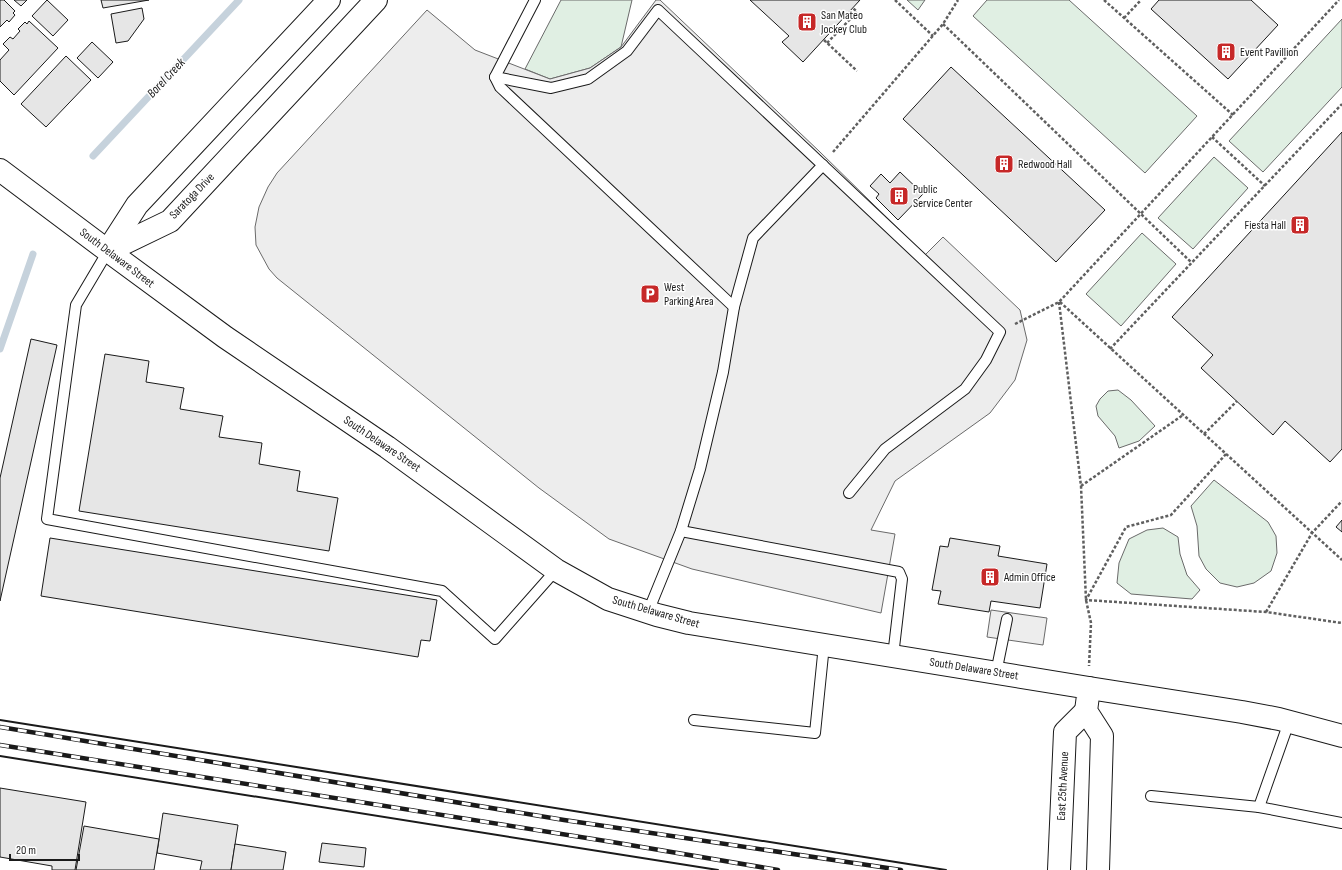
<svg xmlns="http://www.w3.org/2000/svg" width="1342" height="870" viewBox="0 0 1342 870" font-family="'Sofia Sans Condensed',sans-serif">
	<rect width="100%" height="100%" fill="#fff"/>
	<g fill="#e0efe3" stroke="#6a6a6a">
		<path d="M561 0H632L621 47 590 68 550 79 525 69Z"/>
		<path d="M907 0H925L918 10Z"/>
		<path d="M987 0H1069L1197 116 1145 173 973 16Z"/>
		<path d="M1342 19V87L1263 172 1229 141Z"/>
		<path d="M1214 157 1248 188 1193 249 1158 218Z"/>
		<path d="M1142 233 1176 264 1121 326 1086 294Z"/>
		<path d="M1118 390 1131 400 1155 426 1139 441 1119 448 1115 436 1098 416 1096 406 1100 399 1108 391Z"/>
		<path d="M1214 480 1268 522 1276 536 1277 553 1271 571 1254 583 1237 587 1220 583 1206 569 1199 556 1197 526 1191 506Z"/>
		<path d="M1163 528 1178 537 1180 554 1187 575 1200 590 1192 599 1131 594 1117 583 1119 563 1129 539 1147 530Z"/>
	</g>
	<g fill="#ededed" stroke="#6a6a6a">
		<path d="M656 0H660L819 151 925 255 943 237 1020 310 1027 340 1015 380 990 413 895 481 871 530 895 534 881 613 692 569 609 539 539 488 277 278 269 269 256 245 255 227 259 207 268 187 277 173 427 10 475 50 550 79 590 68 621 47Z"/>
		<path d="M991 610 1047 618 1043 645 987 637Z"/>
	</g>
	<g fill="none" stroke-linecap="round" stroke-linejoin="round">
		<g stroke="#c6d2dc" stroke-width="7">
			<path d="M93 156 239 0"/>
			<path d="M0 349 33 254"/>
		</g>
	</g>
	<g fill="#e6e6e6" stroke="#1a1a1a">
		<path d="M0 0H4L15 11 13 13 15 15 9 22 7 20 0 27Z"/>
		<path d="M14 0H27L21 6Z"/>
		<path d="M47 0 68 20 53 36 32 16Z"/>
		<path d="M101 0H149L103 8Z"/>
		<path d="M750 0H860L803 62 782 42 789 36Z"/>
		<path d="M1159 0H1251L1278 25 1228 79 1151 9Z"/>
		<path d="M142 8 144 19 128 41 116 43 111 14Z"/>
		<path d="M29 21 58 48 14 95 0 81V60L9 50 3 44 10 37 13 39 20 31 18 29 25 22 27 24Z"/>
		<path d="M92 42 113 62 98 78 77 58Z"/>
		<path d="M66 56 91 80 46 127 21 104Z"/>
		<path d="M951 67 1105 210 1056 262 903 119Z"/>
		<path d="M1342 132V449L1330 462 1285 421 1273 435 1201 368 1213 355 1172 317Z"/>
		<path d="M900 172 923 194 898 220 876 198 879 194 870 186 881 174 890 183Z"/>
		<path d="M31 339 57 345 0 601V478Z"/>
		<path d="M105 354 149 361 146 382 184 388 180 409 223 416 219 437 262 443 259 464 300 471 297 491 338 498 329 551 79 511Z"/>
		<path d="M1342 520V532L1336 527Z"/>
		<path d="M50 538 437 600 430 641 421 640 418 657 41 596Z"/>
		<path d="M950 538 1000 546 998 556 1047 564 1040 608 991 601 989 612 938 604 941 591 932 590 940 546 948 547Z"/>
		<path d="M0 788 86 802 75 870H52V866L0 857Z"/>
		<path d="M163 813 238 825 231 870H200L202 861 157 853Z"/>
		<path d="M84 826 159 839 154 870H76Z"/>
		<path d="M322 843 366 848 364 867 319 862Z"/>
		<path d="M235 844 286 852 283 870H231Z"/>
	</g>
	<g fill="none" stroke-linecap="round" stroke-linejoin="round">
		<g stroke="#1a1a1a" stroke-width="12">
			<g id="service">
				<path d="M535 0 495 77 500 87 734 307"/>
				<path d="M495 77 551 88 588 79 627 51 658 10 1000 332 986 360 965 389 885 449 849 493"/>
				<path d="M108 251 76 305 47 519 442 591 495 639 556 570"/>
				<path d="M681 531 899 572 902 579 893 656"/>
				<path d="M648 612 681 531 700 469 723 372 734 307 753 238 823 165"/>
				<path d="M996 673 1007 619"/>
				<path d="M694 720 815 733 824 645"/>
				<path d="M1151 796 1259 807 1342 823"/>
				<path d="M1259 807 1289 722"/>
			</g>
		</g>
		<g stroke="#1a1a1a" stroke-width="24">
			<path id="tertiary" d="M1089 688 1242 712 1279 719 1342 736"/>
		</g>
		<g stroke="#1a1a1a" stroke-width="24">
			<g id="secondary">
				<path d="M0 170 108 251 225 337 387 447 556 570 608 599 657 615 689 623 1089 688 1086 711 1102 736 1098 870"/>
				<path d="M108 250 137 205 329 0"/>
				<path d="M108 251 170 221 376 0"/>
				<path d="M1059 870 1065 732 1086 711"/>
			</g>
		</g>
		<g stroke="#5f5f5f" stroke-width="2.5" stroke-dasharray="3 2" stroke-linecap="butt">
			<path d="M895 0 933 36"/>
			<path d="M1104 0 1233 115"/>
			<path d="M1124 18 1141 0"/>
			<path d="M943 24 1192 263"/>
			<path d="M824 40 857 71"/>
			<path d="M827 43 857 12 853 8"/>
			<path d="M1212 137 1265 186"/>
			<path d="M833 152 943 24 958 0"/>
			<path d="M1059 302 1081 486 1086 600 1091 623 1089 666"/>
			<path d="M1060 302 1342 560"/>
			<path d="M1015 324 1059 302 1339 0"/>
			<path d="M1110 349 1342 104"/>
			<path d="M1204 434 1237 401"/>
			<path d="M1226 454 1171 515 1126 527 1086 600 1266 612 1342 623"/>
			<path d="M1081 486 1183 415"/>
			<path d="M1266 612 1312 533 1342 501"/>
		</g>
		<use href="#service" stroke="#fff" stroke-width="10"/>
		<use href="#tertiary" stroke="#fff" stroke-width="22"/>
		<use href="#secondary" stroke="#fff" stroke-width="22"/>
		<g stroke="#1a1a1a" stroke-width="4.5">
			<g id="rail">
				<path d="M0 727 564 820 901 870"/>
				<path d="M0 745 612 842 778 870"/>
			</g>
		</g>
		<use href="#rail" stroke="#fff" stroke-width="3" stroke-dasharray="9" stroke-linecap="butt"/>
		<g stroke="#1a1a1a" stroke-width="2">
			<path d="M0 720 946 870"/>
			<path d="M0 756 718 870"/>
		</g>
	</g>
	<defs>
		<g id="building-square" transform="scale(1)"><rect x="-9" y="-9" width="18" height="18" rx="4" fill="#c62828" stroke="#fff"/><path d="M-4-6H4V6H1V3H-1V6H-4ZM-2.5-4.3h1.7v1.8h-1.7ZM.8-4.3h1.7v1.8H.8ZM-2.5-1h1.7V.8h-1.7ZM.8-1h1.7V.8H.8Z" fill="#fff"/></g>
		<g id="parking-square" transform="scale(1)"><rect x="-9" y="-9" width="18" height="18" rx="4" fill="#c62828" stroke="#fff"/><path d="M-3.5-5.5H1a3.5 3.5 0 0 1 0 7H-1V5.5H-3.5ZM-1-3.4V-.6H.8a1.4 1.4 0 0 0 0-2.8Z" fill="#fff"/></g>
	</defs>
	<g fill-rule="evenodd">
		<use href="#building-square" x="807" y="22"/>
		<use href="#building-square" x="1226" y="52"/>
		<use href="#building-square" x="1004" y="164"/>
		<use href="#building-square" x="899" y="196"/>
		<use href="#building-square" x="1300" y="225"/>
		<use href="#parking-square" x="650" y="294"/>
		<use href="#building-square" x="990" y="577"/>
	</g>
	<g text-anchor="middle" dominant-baseline="central" stroke-width="3" stroke-linejoin="round" paint-order="stroke">
		<g font-size="12" fill="#1a1a1a" stroke="#fff" text-anchor="start">
			<text x="821" y="15">San Mateo<tspan x="821" dy="14">Jockey Club</tspan></text>
			<text x="1240" y="52">Event Pavillion</text>
			<text x="1018" y="164">Redwood Hall</text>
			<text x="913" y="189">Public<tspan x="913" dy="14">Service Center</tspan></text>
			<text x="1286" y="225" text-anchor="end">Fiesta Hall</text>
			<text x="664" y="287">West<tspan x="664" dy="14">Parking Area</tspan></text>
			<text x="1004" y="577">Admin Office</text>
		</g>
		<g font-size="12" fill="#1a1a1a" stroke="#fff">
			<text transform="translate(192 196) rotate(-46)">Saratoga Drive</text>
			<text transform="translate(117 258) rotate(37)">South Delaware Street</text>
			<text transform="translate(382 444) rotate(34)">South Delaware Street</text>
			<text transform="translate(656 612) rotate(16)">South Delaware Street</text>
			<text transform="translate(974 669) rotate(9)">South Delaware Street</text>
			<text transform="translate(1063 786) rotate(-87)">East 25th Avenue</text>
		</g>
		<g font-size="13" font-style="italic" fill="#1a1a1a" stroke="#fff">
			<text transform="translate(166 78) rotate(-47)">Borel Creek</text>
		</g>
	</g>
	<path d="M10 854v6h69v-6" fill="none" stroke="#1a1a1a" stroke-width="2"/>
	<text x="16" y="854" font-size="12" fill="#1a1a1a" stroke="#ffffff" stroke-width="3" paint-order="stroke">20 m</text>
</svg>
